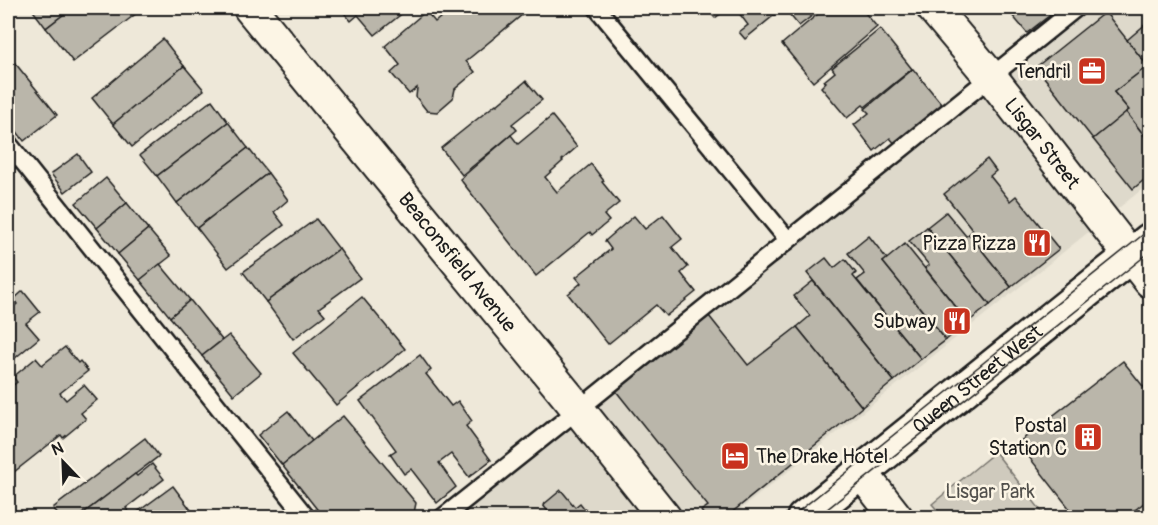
<svg xmlns="http://www.w3.org/2000/svg" width="1158" height="525" viewBox="0 0 1158 525" font-family="Pangolin,sans-serif">
	<rect width="100%" height="100%" fill="#eee8d9"/>
	<filter id="ink" filterUnits="userSpaceOnUse"><feTurbulence type="fractalNoise" baseFrequency=".0167" numOctaves="2"/><feDisplacementMap in="SourceGraphic" scale="12" xChannelSelector="R" yChannelSelector="G"/><feConvolveMatrix kernelMatrix="1 2 1 2 8 2 1 2 1" color-interpolation-filters="sRGB"/></filter>
	<g filter="url(#ink)">
		<path fill="#ded9cb" d="M1089 8H1150V183L731 517 446 518Z"/>
		<path fill="#cfcabd" stroke="#76736c" stroke-width="1.5" d="M995 452 1046 517H943L932 504Z"/>
		<g fill="#bab6aa" stroke="#1c1c1c" stroke-width="1.5">
			<path d="M31 8H72L46 28Z"/>
			<path d="M72 8H132L137 13 73 62 46 28Z"/>
			<path d="M340 8H409L375 35 358 15 351 21Z"/>
			<path d="M452 8H525L528 10 466 61 475 72 455 89 453 98 437 112 427 111 416 97 417 88 409 94 391 73 400 65 385 46 426 11 435 22Z"/>
			<path d="M706 8H728L715 18Z"/>
			<path d="M743 8H783L745 39 739 32 748 25 739 13 744 8Z"/>
			<path d="M784 8H822L799 26Z"/>
			<path d="M825 8H861L877 27 813 82 782 44Z"/>
			<path d="M1010 8H1059L1027 33 1007 9Z"/>
			<path d="M1105 12 1148 66 1114 92 1129 110 1093 139 1036 67Z"/>
			<path d="M1148 22 1150 25V69L1127 40Z"/>
			<path d="M880 29 912 69 865 107 863 105 847 118 821 87 826 82 824 81 835 72 832 68Z"/>
			<path d="M163 39 184 66 113 124 92 98Z"/>
			<path d="M15 63 57 115 24 141 8 120V69Z"/>
			<path d="M184 66 204 90 132 147 113 124Z"/>
			<path d="M1148 66 1150 69V143L1126 112 1129 110 1114 92Z"/>
			<path d="M913 69 945 108 898 147 890 138 874 151 854 125 869 113 865 109Z"/>
			<path d="M526 81 542 100 512 124 517 130 462 175 441 148 496 104 497 105Z"/>
			<path d="M212 100 228 122 157 176 140 155Z"/>
			<path d="M1126 112 1150 143V175L1133 189 1093 139Z"/>
			<path d="M552 116 577 147 562 160 563 161 545 177 557 192 591 164 604 181 602 182 619 203 604 215 609 221 592 235 590 232 536 276 460 179 511 135 518 144Z"/>
			<path d="M228 122 248 148 177 203 157 176Z"/>
			<path d="M248 148 268 173 197 228 177 203Z"/>
			<path d="M78 154 91 172 65 192 51 174Z"/>
			<path d="M987 159 996 171 990 176 1010 201 1016 196 1059 249 1011 287 969 234 973 230 944 194Z"/>
			<path d="M268 173 288 200 274 212 284 225 228 268 197 228Z"/>
			<path d="M106 178 127 203 97 228 76 203Z"/>
			<path d="M127 203 148 229 118 254 97 228Z"/>
			<path d="M946 212 966 236 969 234 1011 287 990 305 927 227Z"/>
			<path d="M663 215 682 239 672 247 688 267 681 273 696 292 666 316 656 305 608 344 568 294 581 283 576 277 611 249 605 241 634 216 645 229Z"/>
			<path d="M316 219 339 249 266 302 243 272Z"/>
			<path d="M927 227 990 305 968 322 925 268 929 265 909 241Z"/>
			<path d="M148 229 171 256 140 280 118 254Z"/>
			<path d="M869 236 887 259 883 262 946 340 921 359 857 280 865 274 848 253Z"/>
			<path d="M905 244 968 322 946 340 883 262Z"/>
			<path d="M339 249 360 278 319 308 325 315 293 339 266 302Z"/>
			<path d="M826 258 834 268 845 259 856 273 853 276 921 359 894 381 807 273Z"/>
			<path d="M160 264 190 300 170 317 140 280Z"/>
			<path d="M813 281 894 381 862 407 797 327 810 316 794 296Z"/>
			<path d="M23 291 40 312 26 323 39 338 8 364V311L17 304 14 299Z"/>
			<path d="M362 297 405 349 336 405 293 353Z"/>
			<path d="M190 300 222 340 202 356 170 317Z"/>
			<path d="M709 316 748 365 797 327 862 407 725 518H706L701 511 708 506 616 391Z"/>
			<path d="M229 335 261 373 234 395 202 356Z"/>
			<path d="M65 347 78 363 80 361 88 371 60 393 66 400 84 385 97 400 81 413 86 419 63 438 61 435 14 472 8 464V389L17 382 13 377 36 358 42 365Z"/>
			<path d="M420 355 431 370 426 374 451 406 458 401 472 421 466 426 491 460 469 477 451 454 439 463 456 487 437 503 411 469 404 474 390 454 396 450 360 401Z"/>
			<path d="M1123 361 1150 395V498L1125 518H1077L1018 443Z"/>
			<path d="M288 411 312 441 282 465 258 435Z"/>
			<path d="M343 416 416 503 413 518H324L282 465Z"/>
			<path d="M145 438 159 456 77 518H69L68 516 60 518 53 508Z"/>
			<path d="M152 464 164 479 126 508 128 511 119 518H77L135 474 137 476Z"/>
			<path d="M173 486 197 518H119L128 511 132 516Z"/>
			<path d="M561 490 575 507 580 503 592 518H553L543 505Z"/>
		</g>
		<g fill="none" stroke-linecap="round" stroke-linejoin="round">
			<g stroke="#1c1c1c" stroke-width="21">
				<g id="service">
					<path d="M597 8 788 240"/>
					<path d="M8 143 307 518"/>
					<path d="M442 518 594 397 1076 8"/>
				</g>
			</g>
			<g stroke="#1c1c1c" stroke-width="36">
				<g id="minor">
					<path id="s1" d="M250 8 578 409 665 518"/>
					<path id="s2" d="M933 8 991 77 1150 281"/>
					<path d="M861 472 897 518"/>
				</g>
			</g>
			<g stroke="#1c1c1c" stroke-width="38">
				<g id="secondary">
					<path id="s3" d="M804 518 1150 240"/>
				</g>
			</g>
			<use href="#service" stroke="#fcf5e5" stroke-width="16"/>
			<use href="#minor" stroke="#fcf5e5" stroke-width="32"/>
			<use href="#secondary" stroke="#fcf5e5" stroke-width="33"/>
			<g stroke="#1c1c1c" stroke-width="1.5">
				<path d="M790 518 1150 229"/>
				<path d="M816 518 1150 252"/>
			</g>
		</g>
	</g>
	<defs>
		<g id="office-square" transform="scale(1.5)"><rect x="-9" y="-9" width="18" height="18" rx="4" fill="#c8321e" stroke="#fcf5e5"/><path d="M-6-3h4V-5.5h4V-3h4V5H-6ZM-1-4.5V-3h2v-1.5ZM-6 0V1H6V0Z" fill="#fff"/></g>
		<g id="restaurant-square" transform="scale(1.5)"><rect x="-9" y="-9" width="18" height="18" rx="4" fill="#c8321e" stroke="#fcf5e5"/><path d="M-5-6h1v4h1v-4h1v4h1v-4h1v5L-1.5 .5V6h-2V.5L-5-1ZM5-6V6H3V1.5H1.5Q1.5-4 5-6Z" fill="#fff"/></g>
		<g id="building-square" transform="scale(1.5)"><rect x="-9" y="-9" width="18" height="18" rx="4" fill="#c8321e" stroke="#fcf5e5"/><path d="M-4-6H4V6H1V3H-1V6H-4ZM-2.5-4.3h1.7v1.8h-1.7ZM.8-4.3h1.7v1.8H.8ZM-2.5-1h1.7V.8h-1.7ZM.8-1h1.7V.8H.8Z" fill="#fff"/></g>
		<g id="hotel-square" transform="scale(1.5)"><rect x="-9" y="-9" width="18" height="18" rx="4" fill="#c8321e" stroke="#fcf5e5"/><path d="M-6-4.5h1.5V1H6V5H4.5V3h-9V5H-6ZM-4 0a1.8 1.8 0 1 1 3.6 0ZM.5 0V-2.5h3Q6-2.5 6 0Z" fill="#fff"/></g>
	</defs>
	<g fill-rule="evenodd">
		<use href="#office-square" x="1092" y="71"/>
		<use href="#restaurant-square" x="1037" y="243"/>
		<use href="#restaurant-square" x="957" y="321"/>
		<use href="#building-square" x="1088" y="437"/>
		<use href="#hotel-square" x="735" y="456"/>
	</g>
	<g text-anchor="middle" dominant-baseline="central" stroke-width="5" stroke-linejoin="round" paint-order="stroke">
		<g font-size="20" fill="#1c1c1c" stroke="#fcf5e5" text-anchor="end">
			<text x="1071" y="71">Tendril</text>
			<text x="1016" y="243">Pizza Pizza</text>
			<text x="936" y="321">Subway</text>
			<text x="1067" y="425">Postal<tspan x="1067" dy="23">Station C</tspan></text>
			<text x="756" y="456" text-anchor="start">The Drake Hotel</text>
		</g>
		<g font-size="20" fill="#1c1c1c" stroke="#fcf5e5">
			<text stroke="none"><textPath href="#s2" startOffset="174">Lisgar Street</textPath></text>
			<text stroke="none"><textPath href="#s1" startOffset="328">Beaconsfield Avenue</textPath></text>
			<text stroke="none"><textPath href="#s3" startOffset="222">Queen Street West</textPath></text>
		</g>
		<g font-size="20" fill="#52504c" stroke="#fcf5e5">
			<text x="990" y="491">Lisgar Park</text>
		</g>
	</g>
	<rect width="1158" height="525" fill="none" stroke="#fcf5e5" stroke-width="30"/>
	<rect x="15" y="15" width="1128" height="495" fill="none" stroke="#1c1c1c" stroke-width="2" filter="url(#ink)"/>
	<g transform="translate(63 462) rotate(337)" stroke="#fcf5e5" stroke-width="4.5" paint-order="stroke">
	<path d="M0-4.5L10 22L0 15L-10 22Z" fill="#1c1c1c"/>
	<text y="-9" font-size="16" font-weight="bold" text-anchor="middle" fill="#1c1c1c">N</text>
	</g>
</svg>
